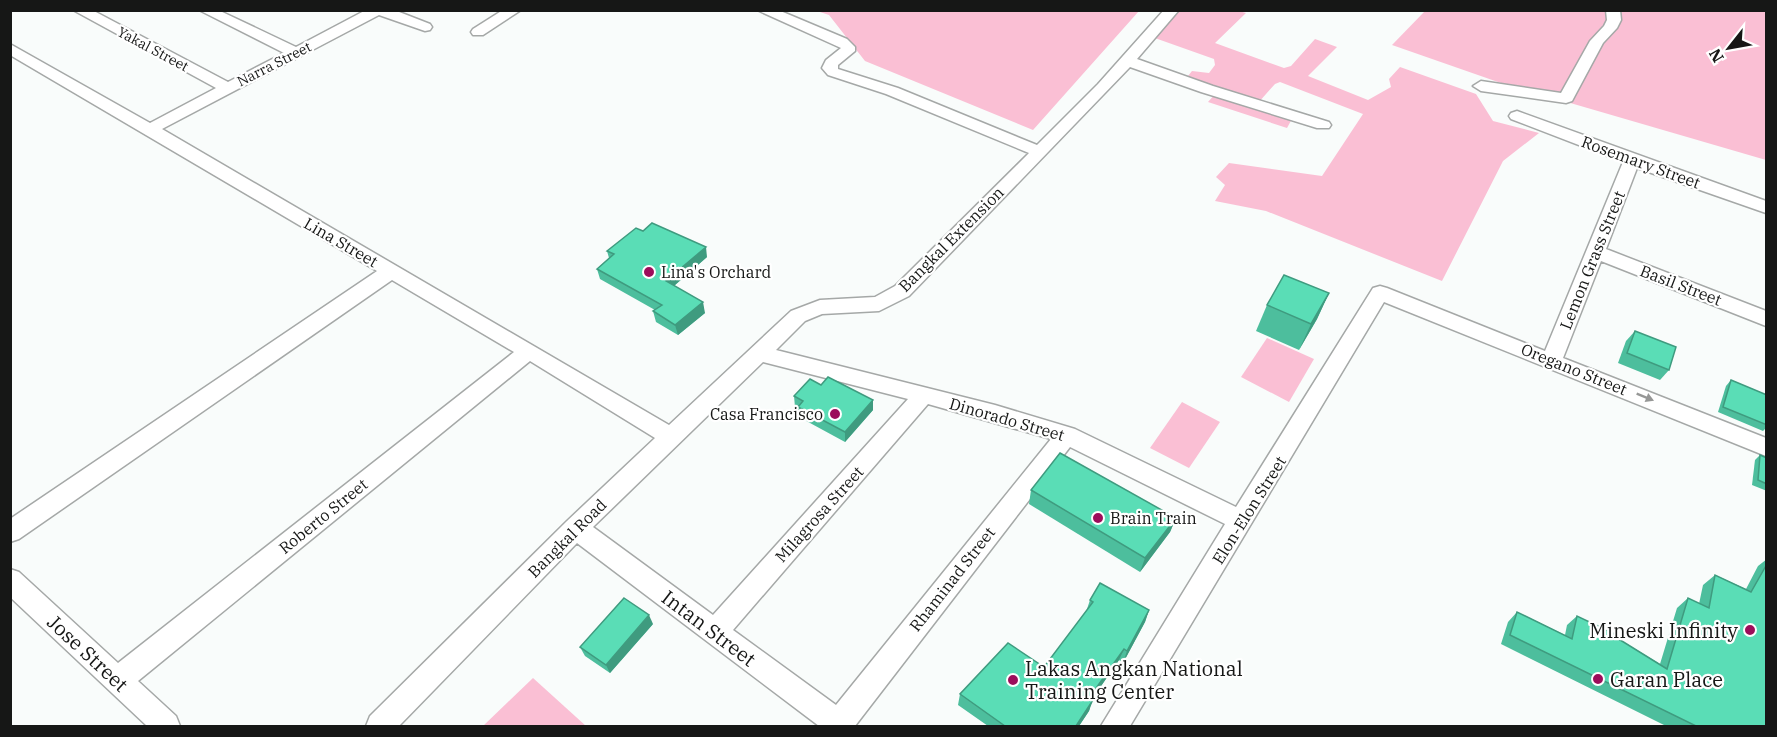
<svg xmlns="http://www.w3.org/2000/svg" width="1777" height="737" viewBox="0 0 1777 737" font-family="'IBM Plex Serif',serif">
	<rect width="100%" height="100%" fill="#f9fcfb"/>
	<g fill="#fabfd4">
		<path d="M817 11H1139L1033 130 865 61 829 15Z"/>
		<path d="M1175 11H1239L1246 13 1215 43 1284 68 1291 66 1315 39 1337 47 1308 76 1368 100 1391 87 1389 79 1400 67 1476 94 1493 121 1539 133 1503 161 1442 281 1266 211 1215 201 1225 185 1216 177 1229 163 1322 176 1363 114 1280 82 1275 84 1258 103 1293 117 1287 128 1208 102 1216 93 1184 81 1192 71 1209 73 1215 65 1214 59 1152 37Z"/>
		<path d="M1425 11H1766V160L1498 82 1392 45Z"/>
		<path d="M1267 338 1314 359 1289 402 1241 377Z"/>
		<path d="M1182 402 1220 422 1189 468 1150 448Z"/>
		<path d="M533 678 586 726H483Z"/>
	</g>
	<g fill="none" stroke-linecap="round" stroke-linejoin="round">
		<g stroke="#a5a8a7" stroke-width="3">
			<g id="street">
				<path d="M73 10H92L228 82 284 53 199 10H218L296 47 366 10H394L430 24 432 27 430 30 425 31 379 15 162 129 669 425 791 311 820 300 875 297 895 286 1029 153 886 94 828 75 822 68 826 60 841 48 757 10H778L847 39 855 47V51L838 65V69L898 88 1037 145 1098 84 1164 10H1179L1137 59 1213 86 1329 122 1331 125 1329 128H1317L1201 92 1130 67 909 296 879 311 822 314 805 321 776 350 995 405 1075 429 1236 507 1373 288 1380 286 1387 288 1545 351 1623 162 1511 119 1509 116 1511 113 1517 111 1766 201V213L1637 168 1606 249 1766 311V326L1601 261 1563 358 1766 438V456L1384 302 1130 726H1101L1225 524 1070 447 855 726H819L577 543 399 726H366L370 716 567 521 655 438 530 361 138 681 176 716 180 726H147L10 597V569L19 572 118 663 514 352 392 280 19 539 10 542V519L377 271 10 55V44L150 123 216 88ZM763 362 908 399 713 615 593 527ZM928 404 1051 439 836 705 733 630Z"/>
				<path d="M503 10H521L483 35H473L471 32 473 29Z"/>
				<path d="M1606 10H1620L1621 20 1617 28 1603 43 1572 101 1566 103 1481 91 1473 86 1481 81 1561 93 1590 41 1604 26 1607 20Z"/>
			</g>
		</g>
		<use href="#street" fill="#fff" fill-rule="evenodd"/>
	</g>
	<g fill="#4dbe9d">
		<path d="M607 251 707 257 674 286 705 313 678 335 656 322 653 311 655 310 600 279 597 269 609 258Z"/>
		<path d="M1329 293 1317 319 1299 350 1256 331 1267 305Z"/>
		<path d="M1635 331 1669 370 1660 380 1618 363 1626 341Z"/>
		<path d="M1731 380 1767 395V427L1763 431 1718 412 1726 386Z"/>
		<path d="M794 396 873 410 845 442 799 417 798 408 795 407Z"/>
		<path d="M1760 455 1767 458V491L1752 485 1755 460Z"/>
		<path d="M1031 490 1176 518 1170 532 1140 572 1029 504Z"/>
		<path d="M1767 559V726H1666L1501 644 1508 622 1517 612 1565 635 1567 625 1577 616 1617 638 1660 664 1677 608 1688 598 1699 604 1703 585 1715 575 1746 589 1758 566Z"/>
		<path d="M1090 600 1149 610 1145 622 1123 663 1119 660 1092 699 1089 711 1079 726H988L958 705 960 694 1044 667 1086 612Z"/>
		<path d="M653 624 610 673 585 656 580 647Z"/>
	</g>
	<g fill="#3f9b7f">
		<path d="M706 247 707 257 668 291 666 281Z"/>
		<path d="M1329 293 1317 319 1299 350 1311 324Z"/>
		<path d="M703 302 705 313 678 335 675 325Z"/>
		<path d="M873 400V410L845 442V432Z"/>
		<path d="M1176 518 1170 532 1140 572 1145 558Z"/>
		<path d="M1149 610 1145 622 1123 663 1127 651Z"/>
		<path d="M649 615 653 624 610 673 606 665Z"/>
		<path d="M1124 649 1119 660 1086 708 1089 698Z"/>
		<path d="M1093 700 1089 711 1079 726H1076Z"/>
	</g>
	<g fill="#5addb6" stroke="#3f9b7f" stroke-width="1.5">
		<path d="M652 223 706 247 666 281 703 302 675 325 653 311 662 305 597 269 614 254 607 251 636 228 643 231Z"/>
		<path d="M1284 275 1329 293 1311 324 1267 305Z"/>
		<path d="M1635 331 1676 347 1669 370 1627 353Z"/>
		<path d="M828 377 873 400 845 432 798 407 803 401 794 396 810 379 821 385Z"/>
		<path d="M1731 380 1767 395V425L1723 407Z"/>
		<path d="M1060 453 1176 518 1145 558 1031 490Z"/>
		<path d="M1760 455 1767 458V484L1758 480Z"/>
		<path d="M1767 564V726H1696L1510 635 1517 612 1572 639 1577 616 1617 635V638L1667 669 1688 598 1709 608 1715 575 1751 592Z"/>
		<path d="M1100 583 1149 610 1127 651 1124 649 1089 698 1093 700 1076 726H1005L960 694 1008 643 1044 667 1093 602 1090 600Z"/>
		<path d="M624 598 649 615 606 665 580 647Z"/>
	</g>
	<defs><path id="oneway-solid" d="M-6-.8H1V-3.2L6.5 0L1 3.2V.8H-6Z" transform="scale(1.5)"/></defs>
	<use fill="#969796" href="#oneway-solid" transform="translate(1645 397) rotate(22)"/>
	<g fill="#9c0d5b" stroke="#fff" stroke-width="2">
		<circle cx="649" cy="272" r="6"/>
		<circle cx="835" cy="414" r="6"/>
		<circle cx="1098" cy="518" r="6"/>
		<circle cx="1750" cy="630" r="6"/>
		<circle cx="1598" cy="679" r="6"/>
		<circle cx="1013" cy="680" r="6"/>
	</g>
	<g text-anchor="middle" dominant-baseline="central" stroke-width="4.5" stroke-linejoin="round" paint-order="stroke">
		<g font-size="14" fill="#161716" stroke="#fff">
			<text transform="translate(153 49) rotate(28)">Yakal Street</text>
			<text transform="translate(274 64) rotate(-27)">Narra Street</text>
		</g>
		<g font-size="16" fill="#161716" stroke="#fff">
			<text transform="translate(1641 162) rotate(20)">Rosemary Street</text>
			<text transform="translate(951 239) rotate(-45)">Bangkal Extension</text>
			<text transform="translate(341 242) rotate(30)">Lina Street</text>
			<text transform="translate(1592 260) rotate(-68)">Lemon Grass Street</text>
			<text transform="translate(1681 285) rotate(21)">Basil Street</text>
			<text transform="translate(1574 369) rotate(22)">Oregano Street</text>
			<text transform="translate(1007 419) rotate(16)">Dinorado Street</text>
			<text transform="translate(1249 510) rotate(-58)">Elon-Elon Street</text>
			<text transform="translate(819 514) rotate(-48)">Milagrosa Street</text>
			<text transform="translate(323 516) rotate(-39)">Roberto Street</text>
			<text transform="translate(567 538) rotate(-45)">Bangkal Road</text>
			<text transform="translate(952 579) rotate(-52)">Rhaminad Street</text>
		</g>
		<g font-size="16" fill="#161716" stroke="#fff" text-anchor="start">
			<text x="661" y="272">Lina's Orchard</text>
			<text x="823" y="414" text-anchor="end">Casa Francisco</text>
			<text x="1110" y="518">Brain Train</text>
		</g>
		<g font-size="20" fill="#161716" stroke="#fff">
			<text transform="translate(709 628) rotate(37)">Intan Street</text>
			<text transform="translate(88 653) rotate(43)">Jose Street</text>
		</g>
		<g font-size="20" fill="#161716" stroke="#fff" text-anchor="start">
			<text x="1738" y="630" text-anchor="end">Mineski Infinity</text>
			<text x="1025" y="668">Lakas Angkan National<tspan x="1025" dy="23">Training Center</tspan></text>
			<text x="1610" y="679">Garan Place</text>
		</g>
	</g>
	<rect width="1777" height="737" fill="none" stroke="#161716" stroke-width="24"/>
	<g transform="translate(1729 48) rotate(239)" stroke="#ffffff" stroke-width="4.5" paint-order="stroke">
	<path d="M0-4.5L10 22L0 15L-10 22Z" fill="#161716"/>
	<text y="-9" font-size="16" font-weight="bold" text-anchor="middle" fill="#161716">N</text>
	</g>
</svg>
